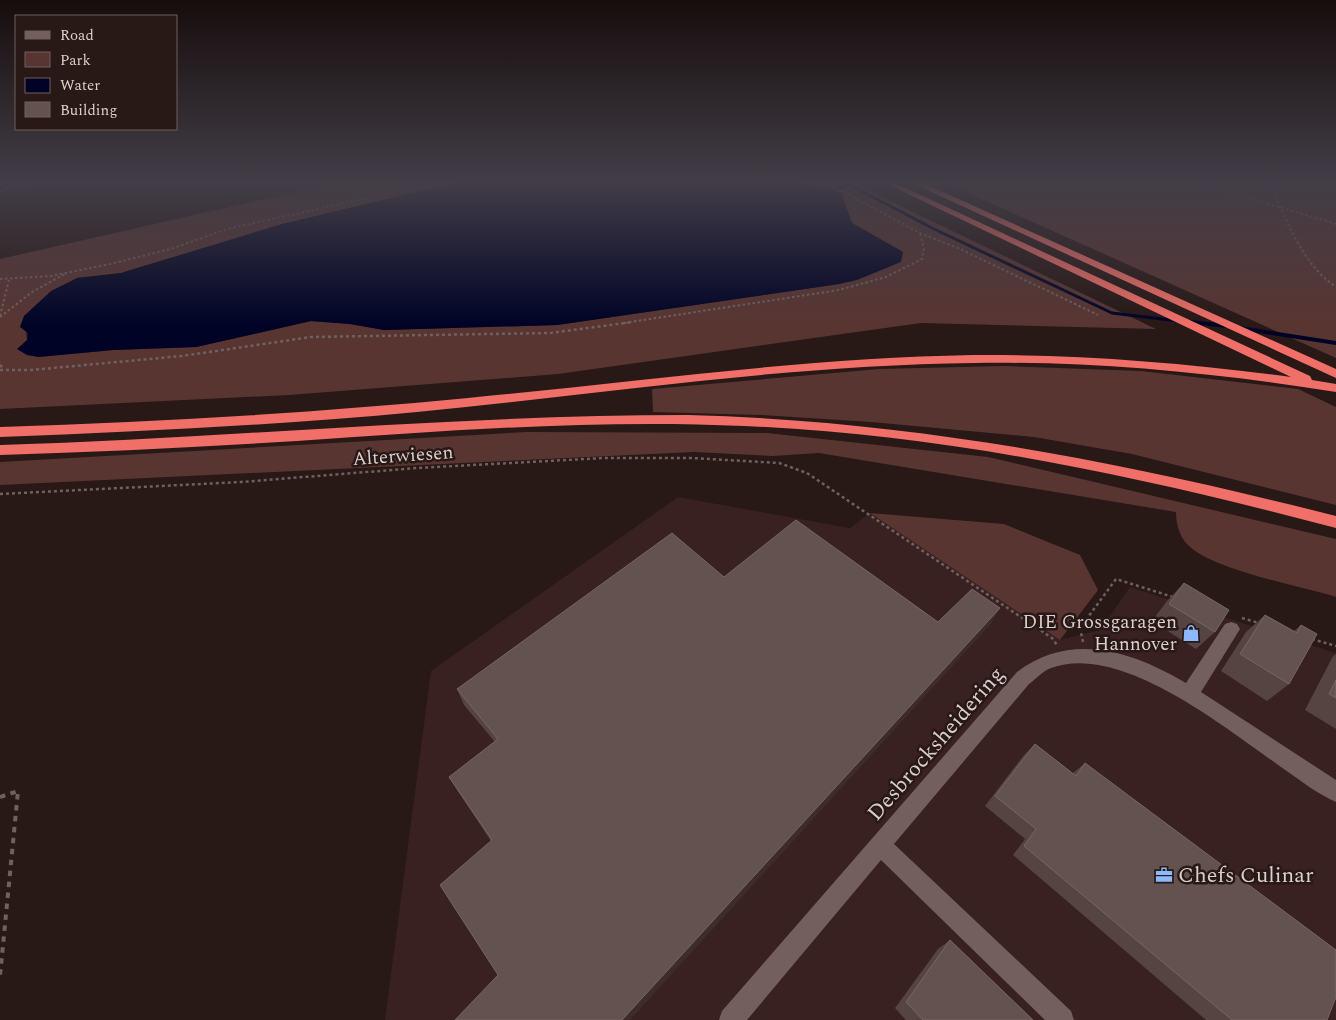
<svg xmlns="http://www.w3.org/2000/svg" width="1336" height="1020" viewBox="0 0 1336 1020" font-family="Spectral,serif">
	<rect width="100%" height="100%" fill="#281816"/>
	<path fill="#382120" d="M678 497 850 528 870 513 1060 640 1100 630 1130 587 1336 653V1020H385L431 671Z"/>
	<g fill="#593532">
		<path d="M336 183H455L283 224 121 273 77 278 24 316 27 340 38 357 113 350 196 347 311 321 350 324 384 330 557 325 839 284 903 252 852 223 841 193 796 183H857L890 201 1156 329 921 323 558 374 289 395 0 409V259Z"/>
		<path d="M946 183H1336V358Z"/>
		<path d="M1004 366 1141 371 1298 389 1336 407V505L1132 454 1034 437 871 422 761 415 653 412 652 389 879 369Z"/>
		<path d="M527 432 767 433 988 457 1336 539V597C1300 586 1214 570 1189 546 1179 537 1176 523 1176 512L819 453 772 456 694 452 0 485V462Z"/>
		<path d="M870 513 1004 524 1080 555 1098 590 1060 640Z"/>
	</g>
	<path fill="#000326" d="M455 183H796L821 186 841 193 852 223 903 252 901 262 857 280 839 284 557 325 384 330 350 324 311 321 196 347 113 350 38 357 27 355 17 349 27 340 28 333 20 327 24 316 51 291 77 278 121 273 282 224Z"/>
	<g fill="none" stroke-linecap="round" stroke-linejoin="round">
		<g stroke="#000326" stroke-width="3">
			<path d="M835 190 850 185 934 229 1112 313 1178 321"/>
			<path d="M1190 322 1202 323"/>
		</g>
		<g stroke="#000326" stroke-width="4">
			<path d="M1190 322 1227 326"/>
			<path d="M1240 328 1336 343"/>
		</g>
		<g stroke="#6f615f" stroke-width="2" stroke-dasharray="2.5 2.5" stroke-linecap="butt">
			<path d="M827 183 920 233 958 248 1098 315"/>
			<path d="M1200 183 1336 224"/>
			<path d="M1269 183C1286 219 1302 264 1336 287"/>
			<path d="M0 191 42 183"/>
			<path d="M0 279 51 276 110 264 171 249 227 229 435 183"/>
			<path d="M0 316 9 280"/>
			<path d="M0 317 32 292 65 274"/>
			<path d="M624 323 839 290 886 277 922 259 924 248 920 233"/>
		</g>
		<g stroke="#6f615f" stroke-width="2.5" stroke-dasharray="3 3" stroke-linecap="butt">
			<path d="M0 365 4 369"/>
			<path d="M0 370H31L182 356 311 337 550 333 633 322"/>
			<path d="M0 494 241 482 417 468 604 458H692L779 463 807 473 1052 638 1057 645"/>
			<path d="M1242 618 1259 623"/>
			<path d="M1312 639 1336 646"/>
			<path d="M1083 642 1080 628 1116 579 1173 597"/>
		</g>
		<path stroke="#6f615f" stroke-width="4" stroke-dasharray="5.5 5.5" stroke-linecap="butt" d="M0 797 18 791 0 976"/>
		<path fill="#73605d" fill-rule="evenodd" d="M1231 622 1237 624 1240 629 1201 692 1336 780V802C1320 795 1305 784 1291 774 1234 735 1123 641 1051 668 1043 671 1036 679 1029 684L894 844 1071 1011 1074 1020H1045L881 860 747 1020H719L722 1011 1017 672C1071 631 1132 651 1186 683L1225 624Z"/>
		<g fill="#f06f68" fill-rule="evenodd">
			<path d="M885 183H895L1310 376 1312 380 1336 384V392C1216 373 1095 361 974 363 787 365 602 394 417 412 278 425 139 432 0 437V427C156 422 312 413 468 398 636 382 804 358 973 355 1080 354 1186 363 1291 377Z"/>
			<path d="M912 183H923L1336 369V378Z"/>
			<path d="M688 415C913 421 1119 461 1336 516V528C1142 477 945 434 744 426 595 419 446 431 297 441 198 447 99 452 0 455V445C229 438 458 415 688 415Z"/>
		</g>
	</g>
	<g fill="#554442">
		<path d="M724 577 938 622 1000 608 989 626 498 975 491 841 458 791 449 777 495 742 464 705 457 689Z"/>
		<path d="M1184 583 1215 632 1196 649 1152 621 1167 601Z"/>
		<path d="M1265 615 1294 631 1301 625 1289 684 1267 701 1221 671 1246 632Z"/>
		<path d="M1336 654V729L1305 710 1333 656Z"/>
		<path d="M1035 744 1073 773 1085 763 1327 1020H1206L1013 855 1025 839 985 806 1024 755Z"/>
		<path d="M950 940 1033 1020H906L895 1008 938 949Z"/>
	</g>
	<g fill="#3d2c2a">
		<path d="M8 183H19L9 185Z"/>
		<path d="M1000 608 989 626 630 1020H622Z"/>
	</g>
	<g fill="#635250" stroke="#766664">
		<path d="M796 520 938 622 972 589 1000 608 622 1020H455L498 975 440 885 492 840 449 777 498 739 457 689 672 533 724 577Z"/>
		<path d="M1184 583 1229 610 1215 632 1169 604Z"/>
		<path d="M1265 615 1297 633 1301 625 1317 634 1289 684 1240 654Z"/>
		<path d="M1336 680V698L1329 694Z"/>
		<path d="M1035 744 1076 776 1085 763 1336 950V997L1327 1020H1232L1024 846 1036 829 995 796Z"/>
		<path d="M950 940 1033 1020H923L906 1002Z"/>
	</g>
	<linearGradient id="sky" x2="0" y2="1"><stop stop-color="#160d0c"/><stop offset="0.56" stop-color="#423d47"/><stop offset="1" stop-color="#423d47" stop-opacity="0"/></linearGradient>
	<rect width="1336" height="325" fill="url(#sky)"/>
	<defs>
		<g id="shop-bare" transform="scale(1.35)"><path d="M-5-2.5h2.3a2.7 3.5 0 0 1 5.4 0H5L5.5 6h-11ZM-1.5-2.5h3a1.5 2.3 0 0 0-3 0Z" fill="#8eb8fd" stroke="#281816" stroke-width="2.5" paint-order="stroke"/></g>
		<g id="office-bare" transform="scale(1.35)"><path d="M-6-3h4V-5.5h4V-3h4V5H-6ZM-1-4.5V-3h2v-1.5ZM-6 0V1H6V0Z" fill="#8eb8fd" stroke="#281816" stroke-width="2.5" paint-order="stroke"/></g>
	</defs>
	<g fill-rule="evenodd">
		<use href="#shop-bare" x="1191" y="633"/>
		<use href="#office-bare" x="1164" y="875"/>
	</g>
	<g text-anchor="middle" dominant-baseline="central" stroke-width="5" stroke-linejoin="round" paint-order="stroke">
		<g font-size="19" fill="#dacfcd" stroke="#281816">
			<text transform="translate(403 456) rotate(-4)">Alterwiesen</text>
		</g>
		<g font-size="19" fill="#dacfcd" stroke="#281816" text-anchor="end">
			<text x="1177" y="622">DIE Grossgaragen<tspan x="1177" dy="22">Hannover</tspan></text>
		</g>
		<g font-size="22" fill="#dacfcd" stroke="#281816">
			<text transform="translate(936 744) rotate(-49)">Desbrocksheidering</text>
		</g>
		<g font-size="22" fill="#dacfcd" stroke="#281816" text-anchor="start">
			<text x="1178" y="875">Chefs Culinar</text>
		</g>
	</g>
	<rect x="15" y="15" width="162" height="115" fill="#281816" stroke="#6f615f"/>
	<rect x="25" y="31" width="25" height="8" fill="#73605d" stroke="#6f615f"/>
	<text x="60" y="40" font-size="15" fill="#dacfcd">Road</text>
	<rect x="25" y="52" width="25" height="15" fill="#593532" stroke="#6f615f"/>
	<text x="60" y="65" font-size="15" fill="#dacfcd">Park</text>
	<rect x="25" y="78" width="25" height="15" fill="#000326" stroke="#6f615f"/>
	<text x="60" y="90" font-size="15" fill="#dacfcd">Water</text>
	<rect x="25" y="102" width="25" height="15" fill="#635250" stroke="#6f615f"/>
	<text x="60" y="115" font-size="15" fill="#dacfcd">Building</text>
</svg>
